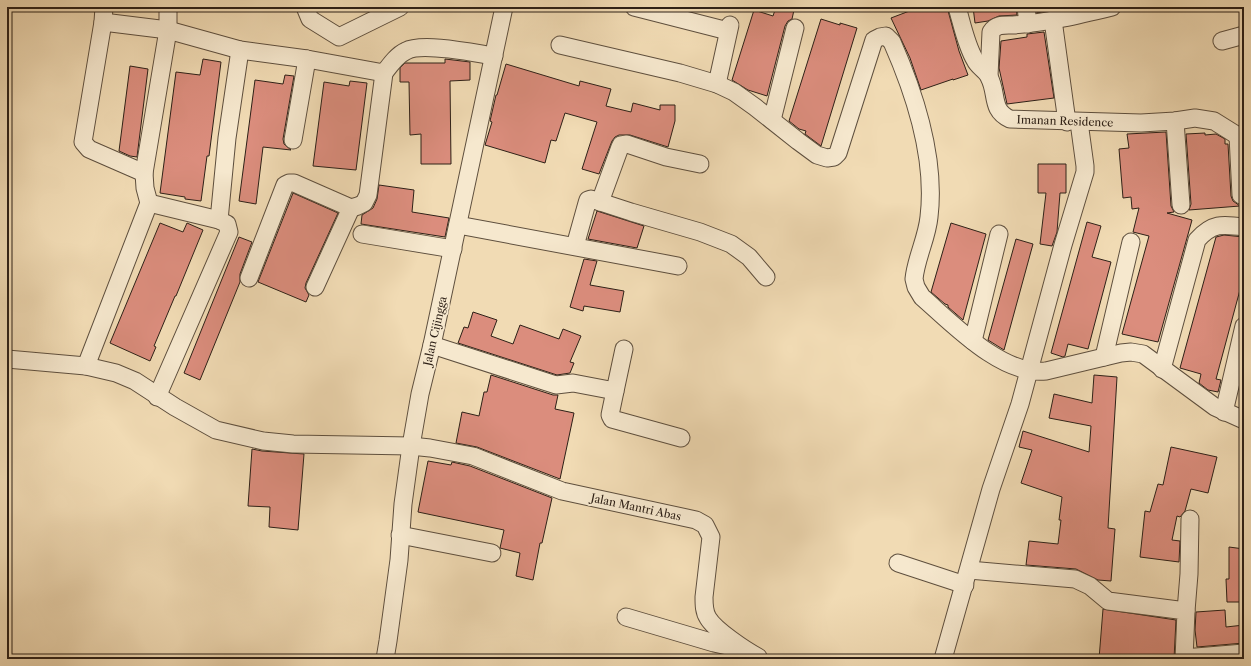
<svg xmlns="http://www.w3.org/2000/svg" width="1251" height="666" viewBox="0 0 1251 666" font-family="'Libre Caslon Text',serif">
	<rect width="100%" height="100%" fill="#f1dbb4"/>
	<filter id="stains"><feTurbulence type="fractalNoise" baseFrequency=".005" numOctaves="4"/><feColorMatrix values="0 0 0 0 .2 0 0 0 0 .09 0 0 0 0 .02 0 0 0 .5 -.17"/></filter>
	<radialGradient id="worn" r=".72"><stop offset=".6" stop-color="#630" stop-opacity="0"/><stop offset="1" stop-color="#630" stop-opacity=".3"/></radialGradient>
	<g fill="#db8d7d" stroke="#2d2017">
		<path d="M776 7H784L794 10 792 19 788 21 785 26 767 96 748 90 732 80 754 10 773 16Z"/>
		<path d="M920 7H947L959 51 968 75 953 80V79L921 90 910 58 891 18Z"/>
		<path d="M973 7H1016L1017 15 999 16 988 21 975 23Z"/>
		<path d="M1036 7H1050V10L1037 13Z"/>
		<path d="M821 19 840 25V23L857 28 821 146 805 134 806 131 799 129 789 121Z"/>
		<path d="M1044 32 1054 98 1007 104 999 68 1001 41 1027 37V34Z"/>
		<path d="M203 59 221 62 209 156H207L201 201 185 199V197L160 193 176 72 200 75Z"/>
		<path d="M445 59 470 62V80L450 81 451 164H421V134L410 135 409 82H400V68L405 63H445Z"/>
		<path d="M506 64 579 86 580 81 611 89 606 106 631 112 633 103 660 110V105H675V121L668 147 630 135H619L615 137 612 141 599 174 582 169 597 122 565 113 556 141 551 140 545 163 485 145 492 122 490 121 496 95H497Z"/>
		<path d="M130 66 148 69 137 157 130 156 119 151Z"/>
		<path d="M285 75 294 76 283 139 284 144 291 150 263 147 256 204 239 201 255 80 283 84Z"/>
		<path d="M350 81 367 83 356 170 313 166 324 82 349 86Z"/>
		<path d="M1166 132 1171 206 1174 212 1167 213 1192 220 1158 342 1122 334 1149 236 1133 232 1139 208 1132 209 1131 197 1123 198 1119 149 1129 148 1127 134Z"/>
		<path d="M1205 133V135L1216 134 1225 139V144H1228L1231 196 1233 201 1240 206 1189 210 1191 204 1186 134Z"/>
		<path d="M1038 164H1066V193H1060L1057 232 1052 246 1040 244 1046 193H1038Z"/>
		<path d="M379 185 414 190 412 212 449 218 445 237 361 224 362 215 373 208 377 199Z"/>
		<path d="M293 193 338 213 306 283 305 288 309 295 306 302 258 282Z"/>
		<path d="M597 211 644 226 637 248 588 239Z"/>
		<path d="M1087 222 1101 226 1092 257 1111 262 1088 349 1068 344 1065 356 1063 357 1051 353Z"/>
		<path d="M160 223 183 232 187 223 203 230 176 296H175L154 346 156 347 150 361 110 343Z"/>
		<path d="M951 223 986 234 963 320 948 307V305L945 304 931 292Z"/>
		<path d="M1224 235 1244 237V275L1216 379 1221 380 1218 392 1208 390 1199 383 1201 374 1180 368 1216 237Z"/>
		<path d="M239 237 252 242 240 274V282L200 380 184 373Z"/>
		<path d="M1016 239 1033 244 1004 350 988 340Z"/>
		<path d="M584 259 597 261 590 285 624 291 620 312 584 306 583 311 570 307Z"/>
		<path d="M473 312 497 320 491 336 513 344 520 325 559 339 563 329 581 336 570 362 574 363 570 373 557 375 458 343 464 327 468 328Z"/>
		<path d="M491 375 553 395H558L555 409 574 413 560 479 477 447 456 443 462 412 479 416 484 392H487Z"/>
		<path d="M1094 375 1117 377 1108 528 1115 529 1111 581 1098 580 1076 569 1026 565 1029 541 1058 544 1061 520H1059L1062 497 1021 483 1032 450 1019 447 1023 431 1089 452 1091 426 1049 418 1054 394 1092 403Z"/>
		<path d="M1171 447 1217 457 1208 493 1191 489 1185 511 1180 517 1177 516 1172 540 1180 541 1179 562 1140 557 1145 511 1150 512 1158 484 1163 485Z"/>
		<path d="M252 449 262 451 304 454 298 530 269 527 270 507 248 506Z"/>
		<path d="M428 461 451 465 452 462 470 466 552 498 542 543H540L533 580 516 576 520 553 500 548 504 530 418 512Z"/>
		<path d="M1229 547 1244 549V602H1227L1226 579H1229Z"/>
		<path d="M1103 609 1176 620 1174 659H1099Z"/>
		<path d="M1225 610 1226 627 1244 625V643L1197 647 1195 630 1196 612Z"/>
	</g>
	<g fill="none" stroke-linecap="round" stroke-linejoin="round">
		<g stroke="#5e4f3e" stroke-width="19">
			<g id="minor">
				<path d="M104 7 103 22 83 142 89 149 144 173"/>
				<path d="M305 7 310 19 339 37 400 7"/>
				<path d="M634 7 728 31"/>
				<path d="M957 7C962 24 966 45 975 60 978 67 986 70 989 77 998 93 990 110 1010 119L1141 123 1175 121 1195 118 1214 121 1238 136 1244 135"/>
				<path d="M1026 7 1028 24"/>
				<path d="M1053 20 1067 122"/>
				<path d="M103 22 168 30 240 50 307 59 384 73C390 65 397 55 406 51 422 42 474 53 494 56"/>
				<path d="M1222 41 1244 35"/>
				<path d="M560 45 680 73 717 84 734 92 755 107 798 141 817 155 827 158 834 157 838 153 874 40 880 37 886 36 892 42C915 94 936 159 929 217 927 238 916 258 914 279L916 287 922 297C953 324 1002 376 1046 371L1121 353 1131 352 1143 354 1215 407 1244 420"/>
				<path d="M989 76 991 32C996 24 1004 25 1013 25 1046 23 1079 15 1112 7"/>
				<path d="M717 84 730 25"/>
				<path d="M772 120 795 28"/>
				<path d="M1175 121 1181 205"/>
				<path d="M1238 136 1241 195"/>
				<path d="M293 140 307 59"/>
				<path d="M600 202 620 147 621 145 627 144 666 157 700 164"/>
				<path d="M149 203 219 220"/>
				<path d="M458 225 678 266"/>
				<path d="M362 234 453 249"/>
				<path d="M575 246 587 203 588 200 591 199 631 212 700 232 731 244 749 257 766 277"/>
				<path d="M249 278 285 185 289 183H294L351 208 358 206 364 203 368 195 384 73"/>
				<path d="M315 287 351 208"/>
				<path d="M973 341 999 234"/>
				<path d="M432 345 556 385 573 383 615 391 624 349"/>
				<path d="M1104 357 1131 242"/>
				<path d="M7 359 86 366 116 373 135 381 175 407 216 430 263 441 293 444 411 446 430 448 473 456 562 491 696 520 705 525 711 537 704 597C704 605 704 612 708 618 715 630 745 650 758 657V659"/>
				<path d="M86 366 149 203 145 188 144 173 168 30V7"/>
				<path d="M1162 369 1197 240C1212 223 1222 224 1244 227"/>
				<path d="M615 391 610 415 612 419 681 438"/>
				<path d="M157 397 229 232 227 224 219 220 227 138 240 50"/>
				<path d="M1224 412 1244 326"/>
				<path d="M400 535 492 553"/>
				<path d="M898 563 965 585"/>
				<path d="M969 570 1075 579 1090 586 1108 601 1186 611 1184 659"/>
				<path d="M1186 611 1189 574 1190 519"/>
				<path d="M626 617 714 643 741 649"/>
				<path d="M1184 658 1244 653"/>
				<path d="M385 659 388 641 399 560 403 504 411 446 420 394 432 345 504 7"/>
				<path d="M943 659 991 489 1020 404 1063 245 1085 172V166L1079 122"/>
			</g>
		</g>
		<use href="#minor" stroke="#f6e8ce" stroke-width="17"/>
	</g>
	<g text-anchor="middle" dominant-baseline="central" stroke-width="4" stroke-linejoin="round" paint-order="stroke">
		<g font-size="11" fill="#2d2017" stroke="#f6e8ce">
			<text transform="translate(1065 121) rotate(2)">Imanan Residence</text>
			<text transform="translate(435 331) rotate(-77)">Jalan Cijingga</text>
			<text transform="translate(636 507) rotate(12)">Jalan Mantri Abas</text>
		</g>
	</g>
	<rect width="1251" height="666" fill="none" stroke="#f1dbb4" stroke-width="24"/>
	<rect x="8" y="8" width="1235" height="650" fill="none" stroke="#2d2017" stroke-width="2"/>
	<rect x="12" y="12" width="1227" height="642" fill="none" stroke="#2d2017"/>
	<rect width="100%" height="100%" filter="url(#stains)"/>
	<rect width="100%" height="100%" fill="url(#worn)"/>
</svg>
